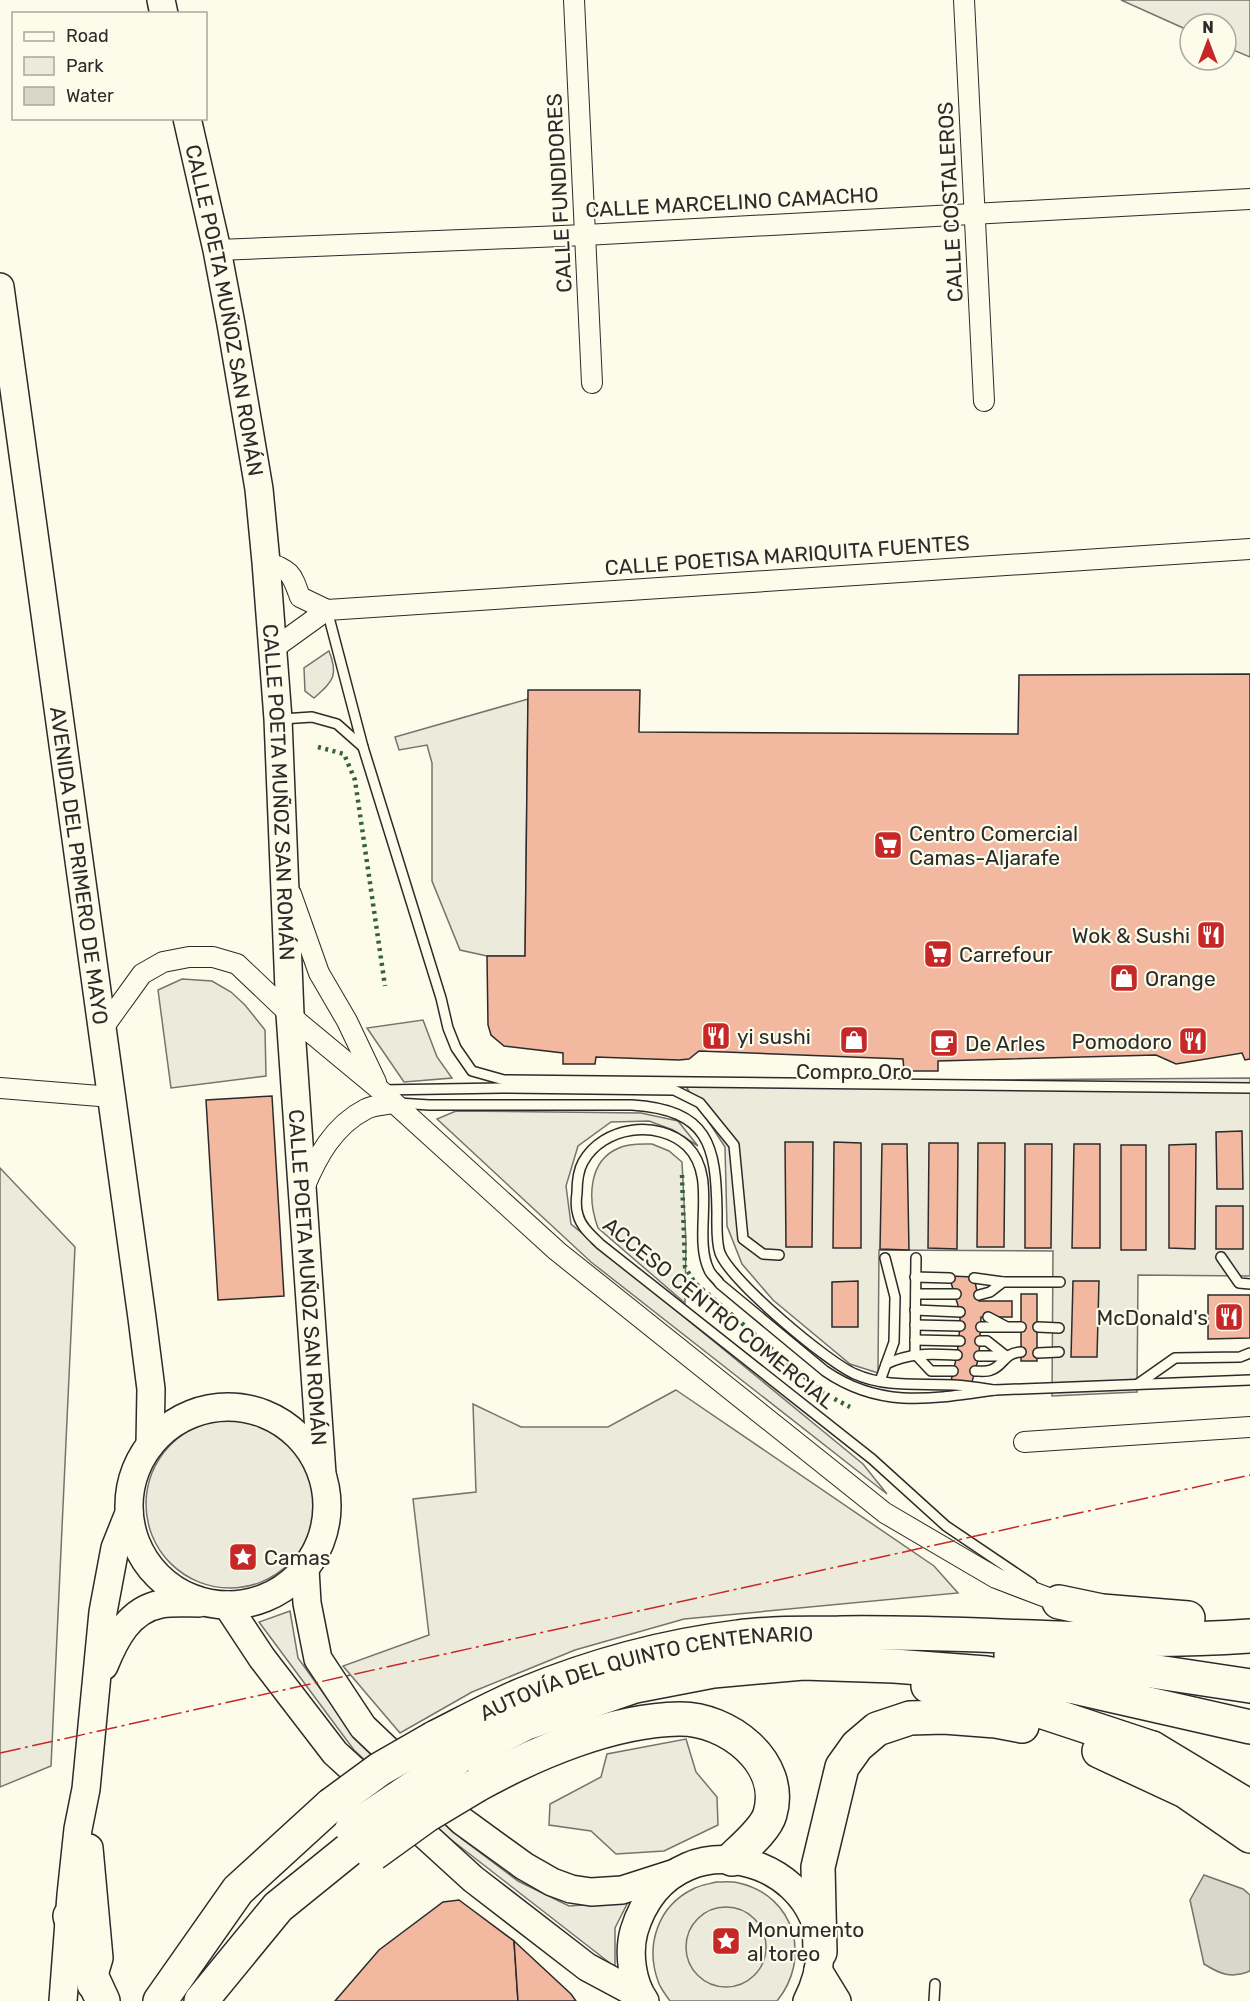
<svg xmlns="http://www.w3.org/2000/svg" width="1250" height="2001" viewBox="0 0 1250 2001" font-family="Rubik,sans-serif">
	<rect width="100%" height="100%" fill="#fdfbea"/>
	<g fill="#ecebdb" stroke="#74746e" stroke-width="1.5">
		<path d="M1121 0H1250V57L1226 47V24H1190V31Z"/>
		<path d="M329 651C339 676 333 681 314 698L305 691 304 668Z"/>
		<path d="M182 979 212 981 231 992 245 1005 265 1030 266 1076 171 1088 158 990Z"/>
		<path d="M423 1020 437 1057 452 1078 404 1082 367 1028Z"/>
		<path d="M456 1111 641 1113 678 1121 698 1146 673 1130 649 1121 611 1122 578 1146 566 1186 571 1224 863 1464 887 1494 591 1262 437 1119Z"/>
		<path d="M652 1144 669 1151 682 1162 686 1242 685 1303 598 1228C588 1201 587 1161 619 1148 629 1143 642 1144 652 1144Z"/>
		<path d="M0 1168 75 1247 51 1766 0 1787Z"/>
		<path d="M676 1390 934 1566 958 1593 684 1619 575 1650 472 1692 400 1733 343 1666 429 1635 413 1499 476 1492 473 1404 521 1427H608Z"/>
		<circle cx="230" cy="1504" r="84"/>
		<path d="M290 1611 298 1658 360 1744 462 1839 518 1881 569 1906 628 1902 615 1928V1967L449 1838 354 1750 259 1622Z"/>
		<path d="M686 1739 696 1772 717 1797 718 1825 664 1851 616 1854 591 1831 549 1825 550 1804 601 1777 607 1754Z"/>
		<path d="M716 1882C723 1882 732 1881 739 1883 795 1896 812 1958 777 2001H670C666 1995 660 1988 658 1981 645 1945 658 1906 693 1889 700 1885 709 1884 716 1882Z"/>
	</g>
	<g fill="#eceadb" stroke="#74746e" stroke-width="1.5">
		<path d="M528 699 525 956H487L460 950 432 881V763L427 745 399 750 395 737Z"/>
		<path d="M1250 1078V1276L1138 1275 1137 1392 1052 1396 1053 1251 879 1250 878 1373 850 1364 773 1300 742 1264 727 1226 725 1147 683 1082Z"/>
		<circle cx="726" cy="1947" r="40"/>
	</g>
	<path fill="#d8d7c9" stroke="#74746e" stroke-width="1.5" d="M1204 1875 1243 1889 1250 1895V1971C1231 1979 1220 1974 1204 1964L1190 1900Z"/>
	<g fill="#f2b8a0" stroke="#2b2b2b" stroke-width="1.5">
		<path d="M1250 674V1059L1245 1060 1242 1053 1176 1064 1156 1055 938 1061V1071H904L903 1059 699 1051 689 1059 679 1060 596 1057 595 1064H563V1053L504 1046 491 1035 488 1025 487 956H525L528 690H640L639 732 1018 734 1019 675Z"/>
		<path d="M272 1096 284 1296 218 1300 206 1100Z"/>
		<path d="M1242 1131 1243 1189H1217L1216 1132Z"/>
		<path d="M785 1142H813L812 1247H786Z"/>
		<path d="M834 1142 861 1143V1248H833Z"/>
		<path d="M929 1143H958L957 1249 928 1248Z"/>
		<path d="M978 1143H1005L1004 1247H977Z"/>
		<path d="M882 1144H907L909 1250 880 1249Z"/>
		<path d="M1025 1144H1052L1051 1248H1025Z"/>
		<path d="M1074 1144H1100V1248H1072Z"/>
		<path d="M1196 1144 1195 1249 1169 1248V1145Z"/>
		<rect x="1121" y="1145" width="25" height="105"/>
		<rect x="1216" y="1206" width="27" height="43"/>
		<path d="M949 1276 974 1277 979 1301H1012V1317H981L979 1356 972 1382 951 1381 957 1355 960 1326V1312Z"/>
		<path d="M858 1281V1327H832V1282Z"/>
		<path d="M1073 1281H1099L1097 1357H1071Z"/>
		<rect x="1021" y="1294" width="16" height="67"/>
		<path d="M1208 1295H1250V1338L1208 1339Z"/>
		<path d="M459 1900 514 1941 518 2001H523H335L379 1950 443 1902Z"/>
		<path d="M514 1941 571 1994 576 2001H518Z"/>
	</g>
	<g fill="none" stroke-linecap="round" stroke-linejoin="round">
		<g stroke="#2b2b2b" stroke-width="12">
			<g id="lane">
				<path d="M327 610 363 747 441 998 448 1028 456 1048 472 1071 504 1080 1250 1088"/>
				<path d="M282 719 312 717 337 724 363 747"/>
				<path d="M382 1090 501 1088 674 1090 700 1103 734 1145 743 1239 763 1254 779 1255"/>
				<path d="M398 1103 429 1105H632C709 1110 716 1145 717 1212 717 1224 716 1242 720 1253 731 1281 827 1362 855 1374 886 1388 921 1383 954 1385 968 1386 981 1388 995 1390L1250 1380"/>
				<path d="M1221 1257 1239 1283 1250 1284"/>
				<path d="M916 1258 915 1354 931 1371H953"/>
				<path d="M915 1277 950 1278"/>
				<path d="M974 1278 1003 1282"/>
				<path d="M916 1294H956"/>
				<path d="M979 1295 990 1292 1003 1282H1060"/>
				<path d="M915 1310 960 1312"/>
				<path d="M988 1317 1005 1326"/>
				<path d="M915 1325 960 1326"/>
				<path d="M981 1327H1021"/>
				<path d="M1038 1327 1059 1328"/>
				<path d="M915 1340 960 1341"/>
				<path d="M980 1341H987L1006 1356"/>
				<path d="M1038 1353 1059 1352"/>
				<path d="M979 1356H1006"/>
				<path d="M886 1364C912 1352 930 1354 957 1355"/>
				<path d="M975 1371C980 1371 986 1372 991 1370 1004 1366 1003 1353 1021 1352"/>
				<path d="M880 1381 894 1342 895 1297 885 1258"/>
				<path d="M1138 1384 1175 1358 1240 1357 1250 1353"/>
				<path d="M995 1390C932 1399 880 1409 825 1371L720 1284C717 1279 711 1275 709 1270 692 1235 719 1177 687 1146 658 1119 603 1126 583 1162 578 1171 577 1182 577 1193 576 1200 576 1209 578 1215 581 1227 592 1236 600 1244L872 1459 946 1526 1032 1584"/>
				<path d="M934 2001 935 1984"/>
			</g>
		</g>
		<g stroke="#2b2b2b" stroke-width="22">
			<g id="street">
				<path d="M574 0 592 383"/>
				<path d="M964 0 984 401"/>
				<path d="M217 250 585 235 1250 199"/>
				<path d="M266 562C291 571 291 572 300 597L327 610 1250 549"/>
				<path d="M273 649 327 610"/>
				<path d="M291 894 319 973 347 1021 376 1082"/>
				<path d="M103 1028 142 974 163 962 189 957H213L237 964 298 1022 380 1090 557 1251 885 1513 996 1578 1059 1602"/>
				<path d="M0 1088 112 1097"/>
				<path d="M304 1188C317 1157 333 1126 366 1109 373 1105 384 1105 393 1103"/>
				<path d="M1024 1442 1250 1427"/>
			</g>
		</g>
		<g stroke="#2b2b2b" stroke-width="30">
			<g id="secondary">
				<path d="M161 0 164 14"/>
				<path id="s1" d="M187 118 217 250 231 324 259 489 266 562 278 719 290 1014 322 1474"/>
				<path id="s2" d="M0 287 142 1318 151 1389 150 1445"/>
				<circle cx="228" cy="1506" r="99"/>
				<path d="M305 1569 307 1603 318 1659 363 1727 462 1821 524 1866 552 1882 571 1889 591 1892 622 1890 675 1873"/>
				<path d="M227 1605 262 1658 335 1753 473 1879 587 1967 641 1996"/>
				<path d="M104 1666C115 1639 129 1610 161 1604 173 1602 186 1603 199 1603"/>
				<path d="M89 1848 99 1958 91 1985"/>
				<path d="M818 1970 837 2001"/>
				<path d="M63 2001 71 1895 78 1829 86 1789 103 1612 115 1548 129 1513"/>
				<path d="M645 2001C632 1983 628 1953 634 1931 675 1795 872 1873 807 2001"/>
			</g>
		</g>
		<g stroke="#2b2b2b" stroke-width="36">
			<g id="highway">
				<path d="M1059 1602 1102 1611 1188 1618"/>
				<path d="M1011 1655 1151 1671 1250 1686"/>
				<path d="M928 1686 990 1698 1040 1711 1152 1748"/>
				<path id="s3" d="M434 1738C464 1723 493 1707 524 1694 592 1666 665 1646 738 1637 772 1632 808 1634 842 1633 978 1631 1115 1646 1250 1636"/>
				<path d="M1129 1744 1152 1748 1250 1807"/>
				<path d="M1099 1751 1185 1791 1250 1836"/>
				<path d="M455 1760 524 1724 635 1686 713 1671 803 1663 894 1666 986 1673 1074 1687 1250 1727"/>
				<path d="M477 1785C535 1753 612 1720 679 1719 727 1718 785 1762 770 1814 766 1829 743 1848 732 1859"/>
				<path d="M70 1916 79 1949 103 2001"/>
				<path d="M820 1952 818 1867 842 1767 857 1746 877 1729 910 1718 944 1717 996 1721 1022 1726"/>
				<path d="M160 2001 238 1890 331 1805"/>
				<path d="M201 2001 278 1907 362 1839"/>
			</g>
		</g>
		<use href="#lane" stroke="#fdfbea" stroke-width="9"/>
		<use href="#street" stroke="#fdfbea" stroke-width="20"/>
		<use href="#secondary" stroke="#fdfbea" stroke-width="27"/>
		<use href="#highway" stroke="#fdfbea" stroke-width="33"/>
		<g stroke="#2b2b2b" stroke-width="36" stroke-linecap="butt">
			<g id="highway-bridge">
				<path d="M331 1805 380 1769 434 1738"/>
				<path d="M352 1829 455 1760"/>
				<path d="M373 1854 427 1815 477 1785"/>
			</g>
		</g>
		<use href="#highway-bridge" stroke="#fdfbea" stroke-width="33"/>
		<g stroke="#34623c" stroke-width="4.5" stroke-dasharray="3 4.5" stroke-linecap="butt">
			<path d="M318 747 344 754 355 780 385 986"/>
			<path d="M682 1175 685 1267 695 1283 823 1393 850 1407"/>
		</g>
		<path stroke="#c62828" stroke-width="1.5" stroke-dasharray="21 4.5 3 4.5" stroke-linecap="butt" d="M0 1753 1250 1475"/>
	</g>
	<defs>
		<g id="supermarket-square" transform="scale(1.5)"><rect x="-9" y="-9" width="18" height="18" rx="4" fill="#c62828" stroke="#fdfbea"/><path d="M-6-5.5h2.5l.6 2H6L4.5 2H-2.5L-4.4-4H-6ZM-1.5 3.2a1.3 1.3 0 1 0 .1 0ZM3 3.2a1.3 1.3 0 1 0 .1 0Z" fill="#fff"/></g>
		<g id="restaurant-square" transform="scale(1.5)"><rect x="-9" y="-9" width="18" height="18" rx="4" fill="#c62828" stroke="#fdfbea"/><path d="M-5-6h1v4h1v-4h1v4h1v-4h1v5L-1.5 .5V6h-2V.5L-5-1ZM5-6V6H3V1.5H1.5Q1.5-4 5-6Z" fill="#fff"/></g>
		<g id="shop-square" transform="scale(1.5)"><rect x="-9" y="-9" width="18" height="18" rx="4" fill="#c62828" stroke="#fdfbea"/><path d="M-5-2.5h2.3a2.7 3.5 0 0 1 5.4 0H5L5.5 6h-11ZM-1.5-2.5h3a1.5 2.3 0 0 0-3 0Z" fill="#fff"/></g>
		<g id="cafe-square" transform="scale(1.5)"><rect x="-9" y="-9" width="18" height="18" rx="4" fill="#c62828" stroke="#fdfbea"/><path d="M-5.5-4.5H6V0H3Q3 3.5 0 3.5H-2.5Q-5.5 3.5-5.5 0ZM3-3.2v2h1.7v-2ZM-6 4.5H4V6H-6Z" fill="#fff"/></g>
		<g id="sight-square" transform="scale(1.5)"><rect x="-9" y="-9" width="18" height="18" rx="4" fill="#c62828" stroke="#fdfbea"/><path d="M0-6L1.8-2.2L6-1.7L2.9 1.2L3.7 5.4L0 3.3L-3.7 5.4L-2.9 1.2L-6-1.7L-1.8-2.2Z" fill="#fff"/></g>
	</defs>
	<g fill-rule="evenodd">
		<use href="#supermarket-square" x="888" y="845"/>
		<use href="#restaurant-square" x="1211" y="935"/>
		<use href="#supermarket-square" x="938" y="954"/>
		<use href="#shop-square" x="1124" y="978"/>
		<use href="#restaurant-square" x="716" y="1036"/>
		<use href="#shop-square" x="854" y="1040"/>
		<use href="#restaurant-square" x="1193" y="1041"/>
		<use href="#cafe-square" x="944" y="1043"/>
		<use href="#restaurant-square" x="1229" y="1317"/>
		<use href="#sight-square" x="243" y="1557"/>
		<use href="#sight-square" x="726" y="1941"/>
	</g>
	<g text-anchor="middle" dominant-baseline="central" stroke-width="4.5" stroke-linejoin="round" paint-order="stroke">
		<g font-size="21" fill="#2b2b2b" stroke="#fdfbea">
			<text transform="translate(559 193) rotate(-93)">CALLE FUNDIDORES</text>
			<text transform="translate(732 202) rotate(-3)">CALLE MARCELINO CAMACHO</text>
			<text transform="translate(950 202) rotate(-93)">CALLE COSTALEROS</text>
			<text stroke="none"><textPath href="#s1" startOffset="196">CALLE POETA MUÑOZ SAN ROMÁN</textPath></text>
			<text transform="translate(787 555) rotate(-4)">CALLE POETISA MARIQUITA FUENTES</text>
			<text stroke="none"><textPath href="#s1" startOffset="682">CALLE POETA MUÑOZ SAN ROMÁN</textPath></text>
			<text stroke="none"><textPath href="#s2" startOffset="584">AVENIDA DEL PRIMERO DE MAYO</textPath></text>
			<text stroke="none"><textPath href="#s1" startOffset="1168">CALLE POETA MUÑOZ SAN ROMÁN</textPath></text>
			<text transform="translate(719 1313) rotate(39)">ACCESO CENTRO COMERCIAL</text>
			<text stroke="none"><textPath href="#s3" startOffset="225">AUTOVÍA DEL QUINTO CENTENARIO</textPath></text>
		</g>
		<g font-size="21" fill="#2b2b2b" stroke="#fdfbea" text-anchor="start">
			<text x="909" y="833">Centro Comercial<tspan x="909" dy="24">Camas-Aljarafe</tspan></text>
			<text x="1190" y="935" text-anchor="end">Wok &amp; Sushi</text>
			<text x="959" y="954">Carrefour</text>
			<text x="1145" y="978">Orange</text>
			<text x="737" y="1036">yi sushi</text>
			<text x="1172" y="1041" text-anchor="end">Pomodoro</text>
			<text x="965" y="1043">De Arles</text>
			<text x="854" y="1071" text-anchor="middle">Compro Oro</text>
			<text x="1208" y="1317" text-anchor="end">McDonald's</text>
			<text x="264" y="1557">Camas</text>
			<text x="747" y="1929">Monumento<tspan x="747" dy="24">al toreo</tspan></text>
		</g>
	</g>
	<rect x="12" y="12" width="195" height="108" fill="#fdfbea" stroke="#a9a89e" stroke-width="1.5"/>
	<rect x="24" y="32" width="30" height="9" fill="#fdfbea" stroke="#a9a89e" stroke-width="1.5"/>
	<text x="66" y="42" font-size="18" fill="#2b2b2b">Road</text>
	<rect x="24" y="57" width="30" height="18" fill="#ecebdb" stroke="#a9a89e" stroke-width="1.5"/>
	<text x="66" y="72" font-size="18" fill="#2b2b2b">Park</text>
	<rect x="24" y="87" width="30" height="18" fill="#d8d7c9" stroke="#a9a89e" stroke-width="1.5"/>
	<text x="66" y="102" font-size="18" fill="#2b2b2b">Water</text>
	<g transform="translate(1208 42)"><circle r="28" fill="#fdfbea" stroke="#a9a89e" stroke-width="1.5"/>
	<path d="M0-4.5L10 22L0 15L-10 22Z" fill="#c62828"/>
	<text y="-9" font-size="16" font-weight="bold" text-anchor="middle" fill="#2b2b2b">N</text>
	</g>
</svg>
